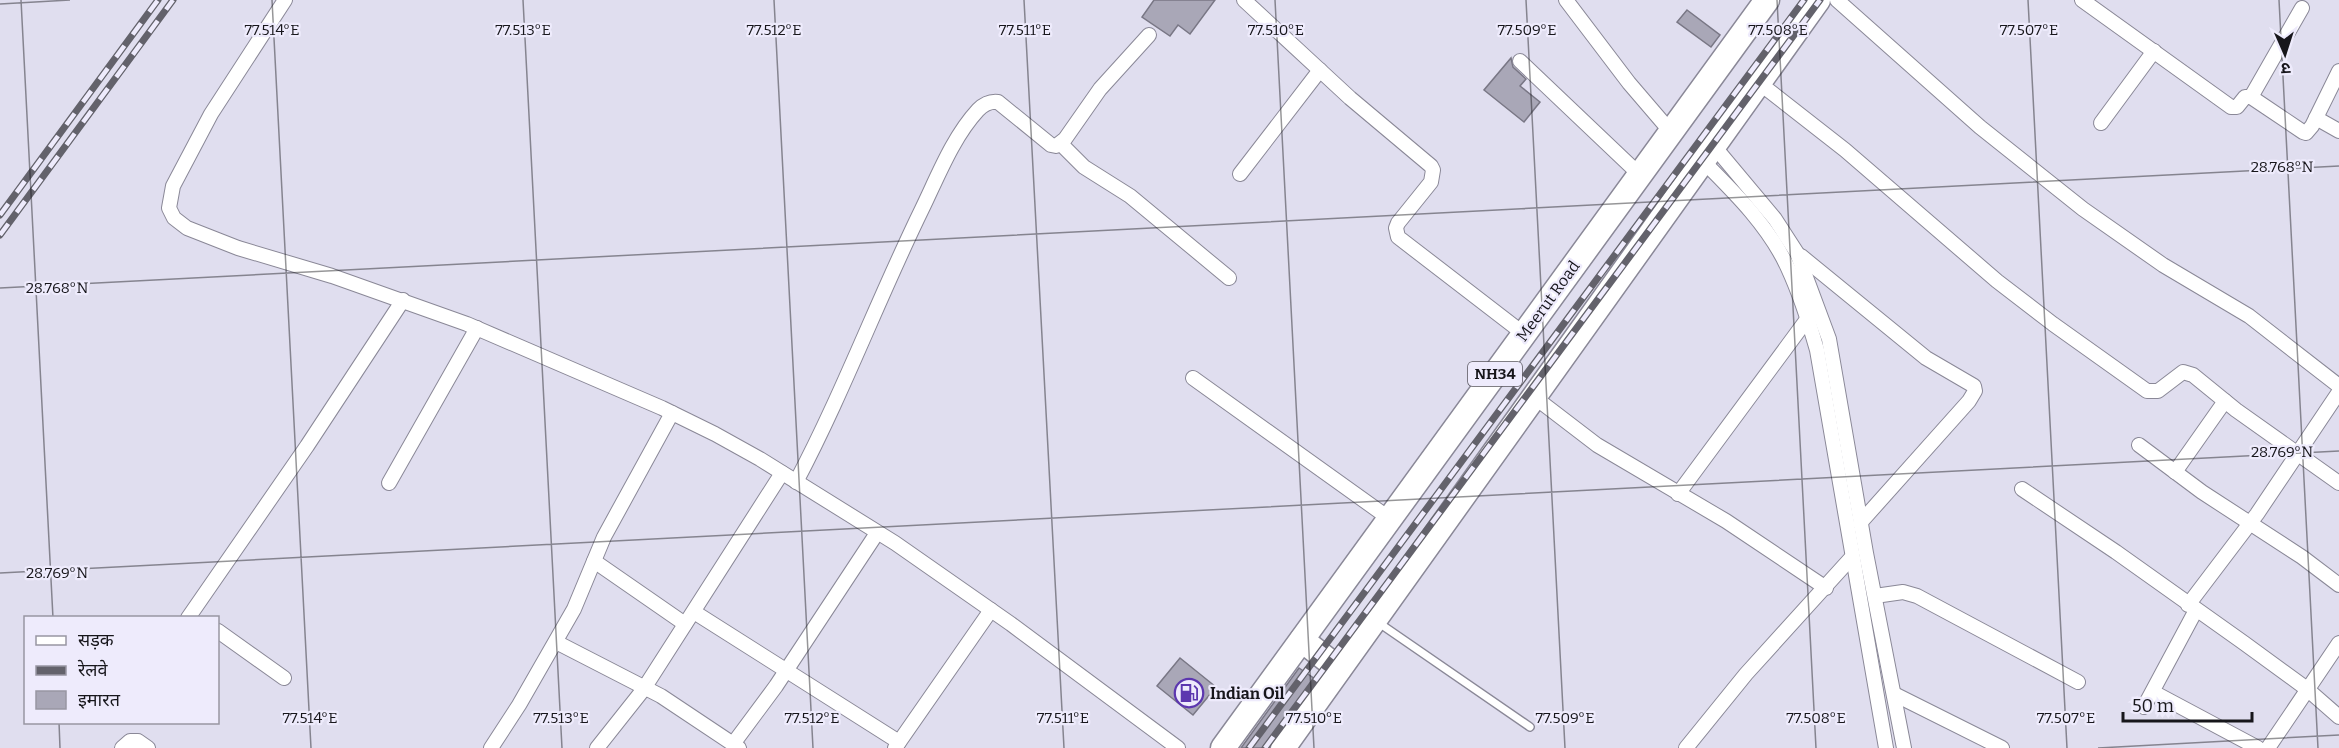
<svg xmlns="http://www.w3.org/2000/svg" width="2339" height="748" viewBox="0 0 2339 748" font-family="Bitter,'Noto Sans Devanagari',serif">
	<rect width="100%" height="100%" fill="#e0deef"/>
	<g fill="#a9a7b7" stroke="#797785" stroke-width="1.5">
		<path d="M1154 0H1215L1190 34 1178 25 1170 36 1142 17Z"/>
		<path d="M1687 10 1720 35 1711 47 1677 22Z"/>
		<path d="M1511 58 1513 67 1526 79 1520 86 1540 102 1524 122 1484 90Z"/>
		<path d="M1180 658 1216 687 1193 715 1157 686Z"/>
		<path d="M1299 668 1315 679 1271 740 1269 748H1241Z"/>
	</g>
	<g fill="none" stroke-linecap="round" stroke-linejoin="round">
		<g stroke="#8a8897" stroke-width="10">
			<path id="service" d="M1379 623 1530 727"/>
		</g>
		<g stroke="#8a8897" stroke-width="16">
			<g id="minor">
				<path d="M285 0 211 114 173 186 169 208 174 218 187 228 238 248 332 276 467 324 662 408 715 434 760 459 895 543 1011 624 1178 748"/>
				<path d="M1244 0 1350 98 1431 166 1433 170 1431 182 1398 223 1396 228 1398 237 1524 334"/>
				<path d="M1566 0 1629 83 1671 132"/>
				<path d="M1837 0 1980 127 2083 209 2163 265 2249 316 2339 386"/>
				<path d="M2082 0 2231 107H2237L2245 97H2251L2303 132 2306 133 2312 126 2339 71"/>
				<path d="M1520 61 1640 175"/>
				<path d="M1758 82 1845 150 1997 281 2053 324 2147 391H2158L2183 372 2193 375 2236 410 2339 483"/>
				<path d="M2251 97 2302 8"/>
				<path d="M2316 118 2339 131"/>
				<path d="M2101 123 2154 51"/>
				<path d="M1061 144 1084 167 1130 196 1229 278"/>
				<path d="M1713 145 1775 219 1797 253 1829 339 1866 553 1904 748"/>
				<path d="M1702 160C1734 192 1769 226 1788 268 1800 294 1809 322 1817 350L1886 748"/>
				<path d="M1240 174 1320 70"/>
				<path d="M1801 256 1926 358 1974 386 1975 391 1969 401 1860 523"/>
				<path d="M1193 378 1390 519"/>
				<path d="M1533 396 1597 445 1726 521 1826 588"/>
				<path d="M2139 445 2202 492 2302 557 2339 585"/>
				<path d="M2175 472 2225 401"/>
				<path d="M796 482C843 393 878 299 922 209 938 176 953 137 978 110 984 104 990 101 998 102L1051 145 1056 146 1065 139 1100 89 1149 35"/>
				<path d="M389 483 477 328"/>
				<path d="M2022 489 2116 552 2244 643 2307 689 2339 717"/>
				<path d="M1678 494 1808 318"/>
				<path d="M594 561 685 624"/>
				<path d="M1875 596 1903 592 1917 596 2078 682"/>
				<path d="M2188 605 2257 514 2339 392"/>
				<path d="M694 612 899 742"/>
				<path d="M188 618 307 446 403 300"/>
				<path d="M218 631 284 678"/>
				<path d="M556 642 661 696 739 748"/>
				<path d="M2153 692 2258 748"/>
				<path d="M1894 694 2002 748"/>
				<path d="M2144 707 2196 610"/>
				<path d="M733 744 776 686 877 533"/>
				<path d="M122 748 130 741H138L148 748"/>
				<path d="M491 748 519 705 574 609 604 537 672 413"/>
				<path d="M597 748 643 690 782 473"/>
				<path d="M895 748 991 610"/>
				<path d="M1686 748 1746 674 1852 557"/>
				<path d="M2268 748 2339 643"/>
			</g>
		</g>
		<g stroke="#8a8897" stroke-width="27">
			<g id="trunk">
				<path d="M1302 640 1339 669"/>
				<path d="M1223 748 1767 0"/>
				<path d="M1283 748 1818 0"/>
			</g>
		</g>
		<use href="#service" stroke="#fff" stroke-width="7"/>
		<use href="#minor" stroke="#fff" stroke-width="14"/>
		<use href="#trunk" stroke="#fff" stroke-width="24"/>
		<g stroke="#63626b" stroke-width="7">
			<g id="rail">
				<path d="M0 215 158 0"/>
				<path d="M0 235 173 0"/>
				<path d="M1249 748 1804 0"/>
				<path d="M1265 748 1820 0"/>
			</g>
		</g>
		<use href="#rail" stroke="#eeebfc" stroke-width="4.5" stroke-dasharray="14" stroke-linecap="butt"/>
	</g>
	<path fill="none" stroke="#17161b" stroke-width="1.5" stroke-opacity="0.45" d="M21 0 53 618M272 0 311 748M523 0 562 748M774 0 813 748M1024 0 1064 748M1275 0 1314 748M1526 0 1565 748M1777 0 1816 748M2028 0 2067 748M2279 0 2318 748M0 4 70 0M0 288 2339 166M0 573 2339 451M59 722 60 748M2098 748 2339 735"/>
	<defs>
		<g id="fuel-ring" transform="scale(1.5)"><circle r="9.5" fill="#eeebfc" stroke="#5c37af" stroke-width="1.5"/><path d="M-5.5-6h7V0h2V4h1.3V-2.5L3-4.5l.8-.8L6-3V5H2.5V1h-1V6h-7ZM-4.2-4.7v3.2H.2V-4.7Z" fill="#5c37af"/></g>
	</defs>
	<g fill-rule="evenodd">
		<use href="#fuel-ring" x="1189" y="693"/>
	</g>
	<g text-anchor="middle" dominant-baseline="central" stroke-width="4.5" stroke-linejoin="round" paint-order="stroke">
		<rect fill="#eeebfc" stroke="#58565e" stroke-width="1.5" x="1468" y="362" width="54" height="24" rx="4.5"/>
		<g font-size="15" font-weight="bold" fill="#17161b">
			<text x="1495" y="374">NH34</text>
		</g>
		<g font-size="16" fill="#17161b" stroke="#eeebfc">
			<text transform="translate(1548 301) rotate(-54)">Meerut Road</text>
		</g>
		<g font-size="16" font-weight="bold" fill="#17161b" stroke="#eeebfc" text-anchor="start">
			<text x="1210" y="693">Indian Oil</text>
		</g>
	</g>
	<g font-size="15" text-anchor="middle" fill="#17161b" stroke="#eeebfc" stroke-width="4.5" stroke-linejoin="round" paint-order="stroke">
		<text x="272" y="35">77.514°E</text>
		<text x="523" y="35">77.513°E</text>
		<text x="774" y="35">77.512°E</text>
		<text x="1025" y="35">77.511°E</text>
		<text x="1276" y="35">77.510°E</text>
		<text x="1527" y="35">77.509°E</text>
		<text x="1778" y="35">77.508°E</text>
		<text x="2029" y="35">77.507°E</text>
		<text x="2282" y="172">28.768°N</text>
		<text x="57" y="293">28.768°N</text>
		<text x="2282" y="457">28.769°N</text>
		<text x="57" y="578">28.769°N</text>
		<text x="310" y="723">77.514°E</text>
		<text x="561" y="723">77.513°E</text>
		<text x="812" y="723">77.512°E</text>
		<text x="1063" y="723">77.511°E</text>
		<text x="1314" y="723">77.510°E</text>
		<text x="1565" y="723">77.509°E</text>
		<text x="1816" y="723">77.508°E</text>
		<text x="2066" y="723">77.507°E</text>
	</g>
	<rect x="24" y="616" width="195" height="108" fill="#eeebfc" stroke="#9896a2" stroke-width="1.5"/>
	<rect x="36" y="636" width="30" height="9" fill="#ffffff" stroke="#9896a2" stroke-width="1.5"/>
	<text x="78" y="646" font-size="18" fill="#17161b">सड़क</text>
	<rect x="36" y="666" width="30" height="9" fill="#63626b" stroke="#9896a2" stroke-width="1.5"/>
	<text x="78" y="676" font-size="18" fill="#17161b">रेलवे</text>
	<rect x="36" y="691" width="30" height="18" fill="#a9a7b7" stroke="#9896a2" stroke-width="1.5"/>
	<text x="78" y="706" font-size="18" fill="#17161b">इमारत</text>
	<g transform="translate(2285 54) rotate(177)" stroke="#eeebfc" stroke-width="4.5" paint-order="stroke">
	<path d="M0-4.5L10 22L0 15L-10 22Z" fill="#17161b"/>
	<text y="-9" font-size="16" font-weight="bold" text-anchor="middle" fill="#17161b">उ</text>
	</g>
	<path d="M2123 712v9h129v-9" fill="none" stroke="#17161b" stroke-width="3"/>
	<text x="2132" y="712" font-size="18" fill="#17161b" stroke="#eeebfc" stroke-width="4.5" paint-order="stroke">50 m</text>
</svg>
